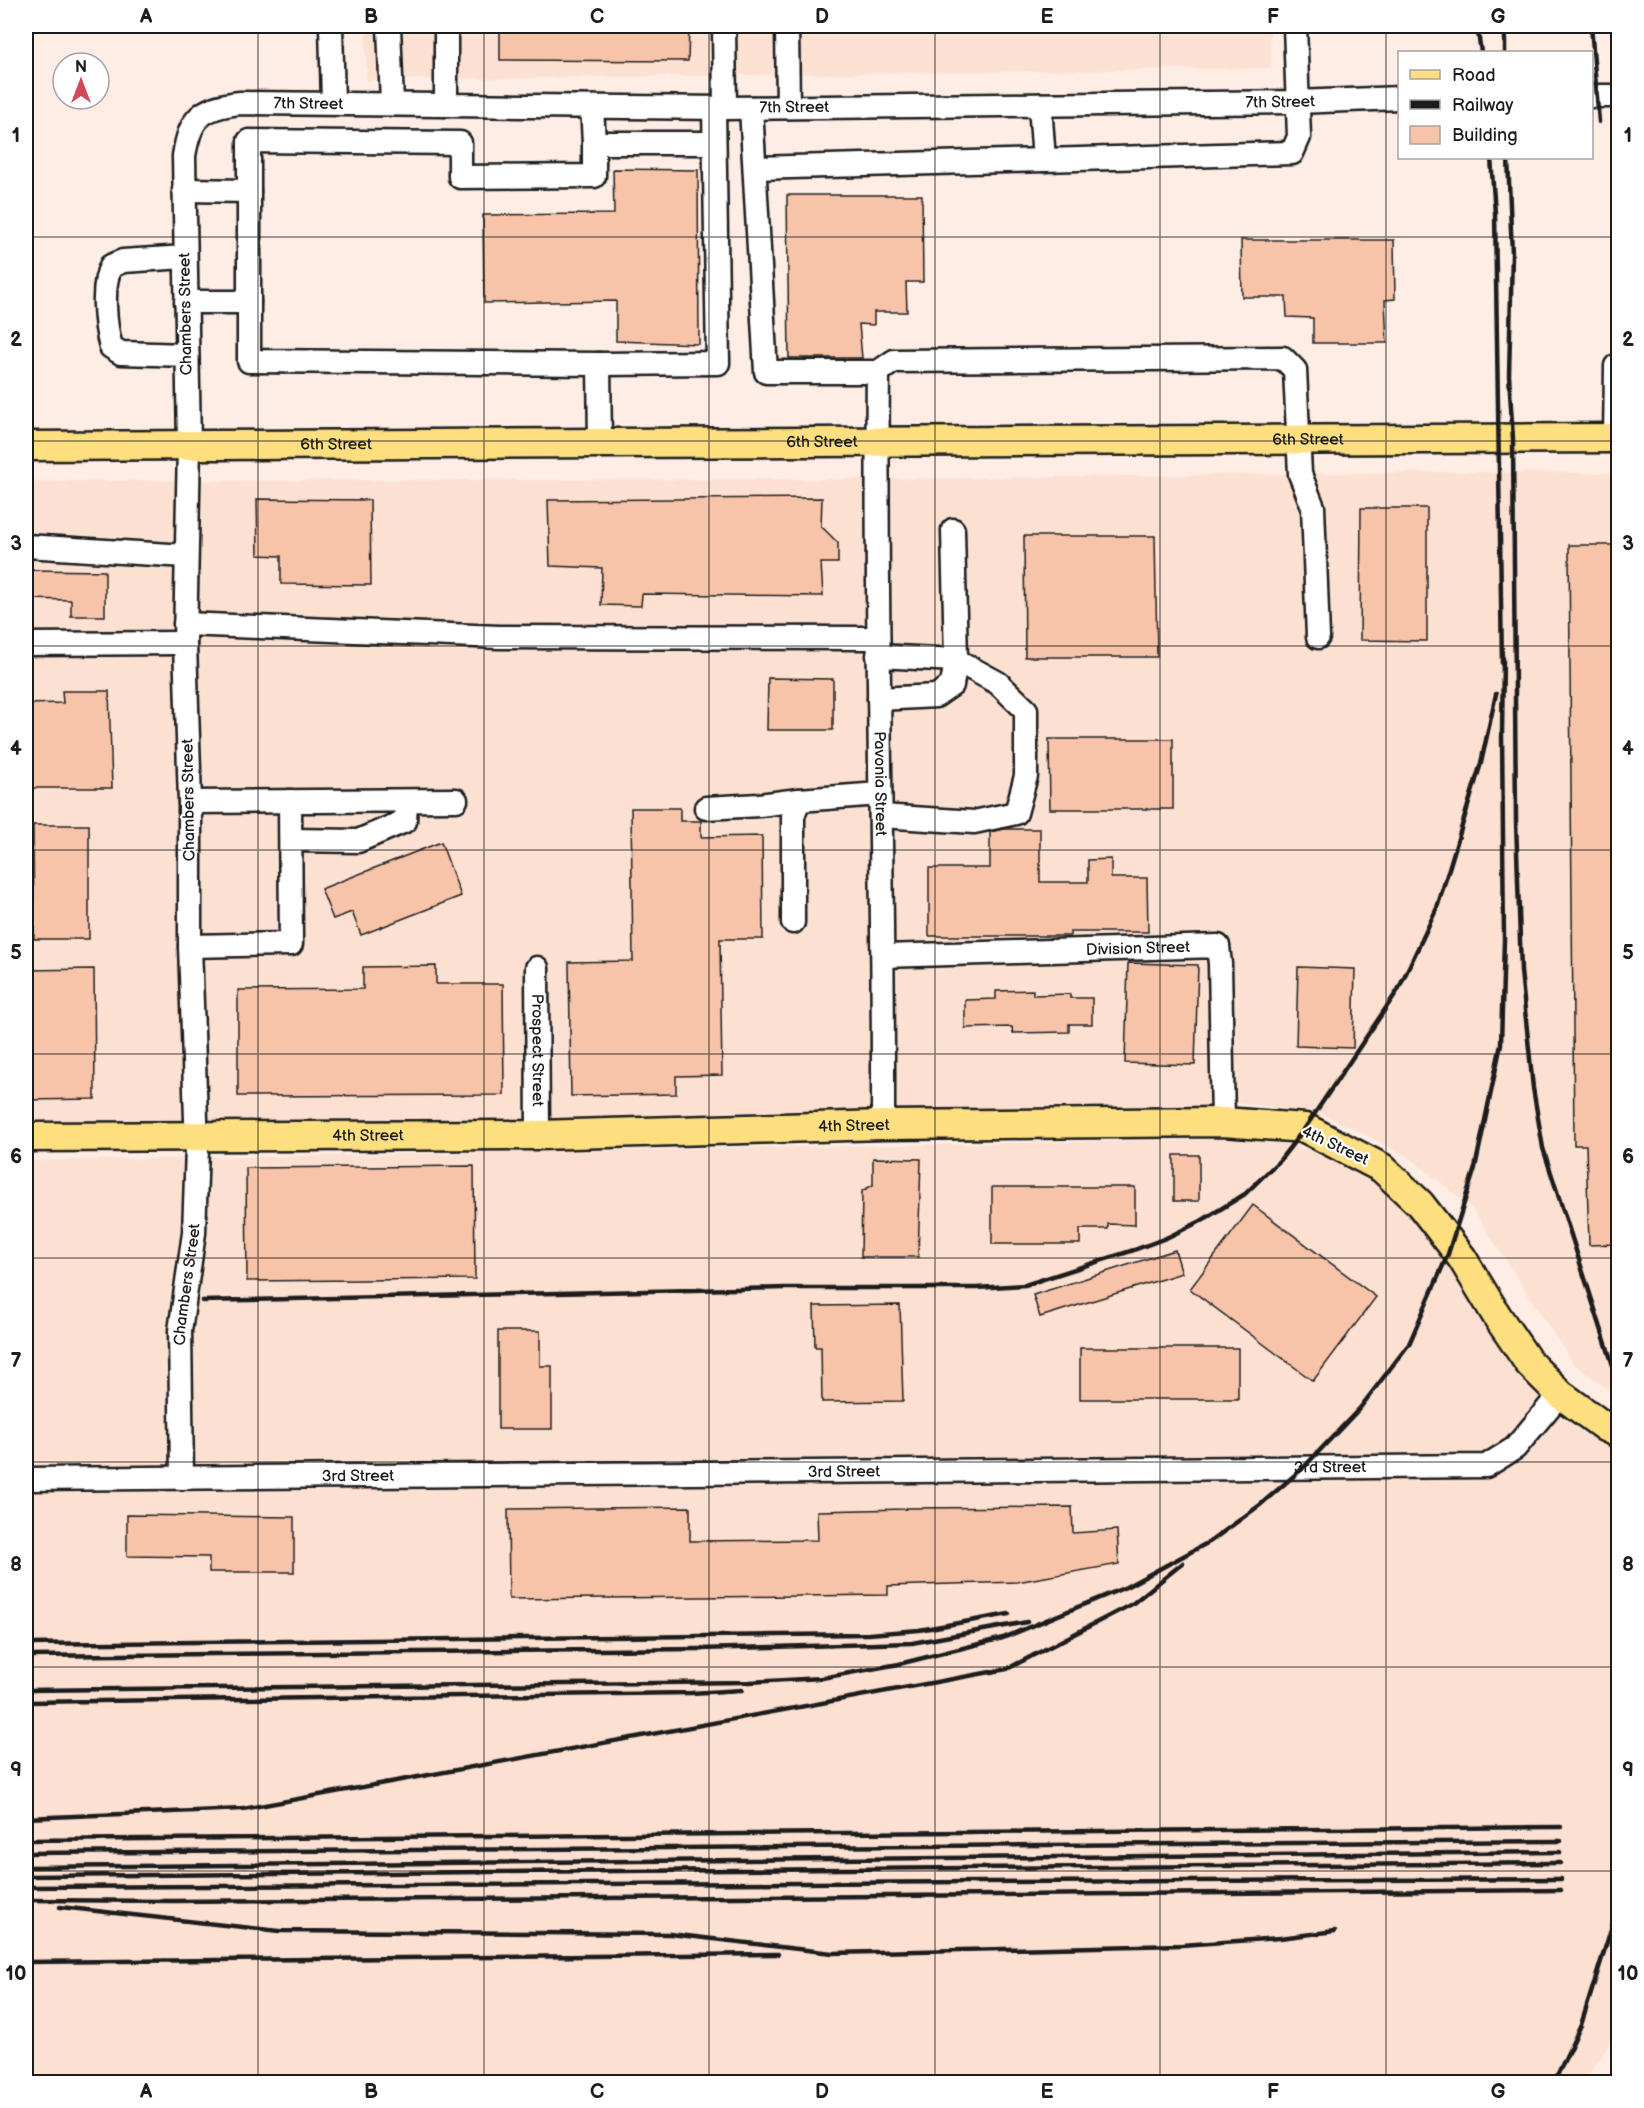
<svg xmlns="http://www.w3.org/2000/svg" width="1644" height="2108" viewBox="0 0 1644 2108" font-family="'Balsamiq Sans',sans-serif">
	<rect width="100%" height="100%" fill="#fdede5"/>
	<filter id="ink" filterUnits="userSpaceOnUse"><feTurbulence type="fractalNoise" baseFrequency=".0167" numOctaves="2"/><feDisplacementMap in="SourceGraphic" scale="12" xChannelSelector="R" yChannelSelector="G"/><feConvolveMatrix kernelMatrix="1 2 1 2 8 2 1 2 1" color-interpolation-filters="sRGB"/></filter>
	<g filter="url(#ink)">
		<g fill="#fce1d3">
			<path d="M366 26H1270L1271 68 366 80Z"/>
			<path d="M1447 472 1618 473V1397L1572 1362 1472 1208 1408 1156 1327 1116 1229 1101V1114L891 1119H551L182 1128 26 1126V481L884 479Z"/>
			<path d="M1227 1139 1275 1141 1318 1151 1356 1166 1412 1213 1540 1399 1590 1432 1618 1443V2015L1609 2045 1584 2082H26V1161Z"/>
		</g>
		<g fill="#f8c4a9" stroke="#1c1c1c" stroke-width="1.5">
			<path d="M500 26H689L688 61 500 60Z"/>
			<path d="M613 169 698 170 699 344 616 341V301L484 303 483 215 614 214Z"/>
			<path d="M787 195H922L923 282H906L907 312H874V325L859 324 862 358H789Z"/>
			<path d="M1241 240H1394L1395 299 1385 300 1387 343H1313V318L1287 317 1286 297H1242Z"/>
			<path d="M822 498 821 526 838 543V563H821L823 596 642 594 641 606 601 605 602 568 550 566 548 500Z"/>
			<path d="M257 499 370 500 371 585 281 584V556L258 555Z"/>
			<path d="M1361 508H1427V641L1360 640Z"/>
			<path d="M1024 536H1155L1157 657H1025Z"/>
			<path d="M1569 545H1618V1244L1589 1245 1586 1145H1574Z"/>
			<path d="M26 570 105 571V616H71V600L26 599Z"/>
			<path d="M768 678 833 679V730H767Z"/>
			<path d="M62 691H109L112 788H26V704L63 703Z"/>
			<path d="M1049 739H1173V809H1050Z"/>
			<path d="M631 808H680V821H701V837L762 836 763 939H720L722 1075 676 1076V1094L571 1096 569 962 633 961Z"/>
			<path d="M33 825H89V939H34Z"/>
			<path d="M1005 829H1040V882H1088V860L1111 859V878H1147L1148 932H1070V936H929V868H990V832Z"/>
			<path d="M441 842 461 896 361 935 352 912 333 919 321 889Z"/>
			<path d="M1128 963 1198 965 1195 1065 1125 1063Z"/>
			<path d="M436 966V984H503L504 1095 238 1096V990L363 989V967Z"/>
			<path d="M1298 967 1355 969 1353 1048 1296 1046Z"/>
			<path d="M94 969 95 1099 26 1100V970Z"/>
			<path d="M1033 990V995L1070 994V998H1092V1024H1069V1032L1013 1033 1012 1027 965 1028V1000L996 999V991Z"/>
			<rect x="1174" y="1155" width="25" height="46"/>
			<path d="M873 1158 921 1159 918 1257H861L862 1191 873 1185Z"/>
			<path d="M474 1166 475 1279 247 1281 246 1168Z"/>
			<path d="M992 1187H1135V1225L1108 1224V1229H1080V1244H992Z"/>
			<path d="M1253 1205 1376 1297 1313 1381 1190 1289Z"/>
			<path d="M1175 1250 1182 1273 1040 1317 1033 1295Z"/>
			<path d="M900 1305 903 1401 822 1402 821 1347H815L814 1306Z"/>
			<path d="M498 1331H540V1366H552V1429H498Z"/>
			<rect x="1080" y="1348" width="158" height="51"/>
			<path d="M690 1507V1541L818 1540 817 1511 906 1509V1508L1072 1507 1073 1533 1117 1530 1119 1564 1017 1582 888 1586V1595L509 1599 508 1509Z"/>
			<path d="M127 1515 294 1517V1572H209V1557L127 1556Z"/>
		</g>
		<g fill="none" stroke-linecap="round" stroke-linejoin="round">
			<g stroke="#1c1c1c" stroke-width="27">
				<g id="minor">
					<path d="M331 26 333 103"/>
					<path d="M389 26 392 104"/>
					<path d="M446 26V105"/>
					<path d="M724 26 725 108"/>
					<path d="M787 26 788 107"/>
					<path d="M1592 96H1618"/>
					<path d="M1040 105 1044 160"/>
					<path d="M592 107 594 143H714"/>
					<path id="s1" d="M751 108 766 372H878C875 623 884 874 883 1125"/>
					<path d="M594 143V176L460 177V143L249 141V361L599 364 600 444"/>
					<path d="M755 168 1292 153 1299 137 1295 26"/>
					<path d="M184 190 249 191"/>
					<path d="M185 257 123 261 111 266C101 286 105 325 111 347L121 353 187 355"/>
					<path d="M186 302H249"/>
					<path d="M599 364 718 363 714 108"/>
					<path d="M878 372 894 361 1283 358 1295 370 1300 474 1313 507 1318 637"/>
					<path d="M1615 438 1616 366H1618"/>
					<path d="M26 546 186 556"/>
					<path d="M185 624 499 637 877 638"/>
					<path d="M26 644 185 643"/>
					<path d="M878 656 956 660 998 683 1026 710V776L1016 813 974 822 881 816"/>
					<path d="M879 699 936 696 952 685 956 660 953 530"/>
					<path d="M190 802 456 800"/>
					<path d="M706 808 759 805 799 800"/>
					<path d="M291 840 358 841 405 821 406 801"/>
					<path d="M793 922V816L799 800 880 794"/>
					<path d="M190 946 291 944 290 801"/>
					<path id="s2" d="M883 956 1218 946 1220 964 1223 1122"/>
					<path id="s3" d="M537 968 538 1135"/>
					<path id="s4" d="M182 1478 180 1331 194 1233 197 1148 190 946V802L185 643 189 445 184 156C190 118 201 107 240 103L725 108 1296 102 1400 98"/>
					<path id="s5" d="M26 1479 1486 1466 1515 1448 1560 1394"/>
				</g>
			</g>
			<g stroke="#1c1c1c" stroke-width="33">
				<g id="major">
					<path id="s6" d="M26 446 1618 438"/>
					<path id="s7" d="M26 1137 538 1135 883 1125 1223 1122 1305 1128 1382 1168 1420 1204 1462 1258 1497 1316 1529 1363 1560 1394 1605 1427 1618 1433"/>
				</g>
			</g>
			<use href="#minor" stroke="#fff" stroke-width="22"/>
			<use href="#major" stroke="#fddf80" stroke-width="28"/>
			<g stroke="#1c1c1c" stroke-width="4.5">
				<path d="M1477 26 1481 52"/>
				<path d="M1505 26V52"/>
				<path d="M1591 26 1599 122"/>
				<path d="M1491 158 1495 213 1502 664"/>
				<path d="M1508 158 1512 254 1509 375 1513 439 1516 821 1521 971 1533 1088 1543 1148 1618 1381"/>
				<path d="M202 1301 785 1288H976L1025 1285 1134 1250 1166 1238 1201 1221 1245 1194 1280 1160 1305 1128 1398 990 1437 908 1481 763 1496 694"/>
				<path d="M26 1644 869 1634 919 1630 1009 1614"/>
				<path d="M26 1656 700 1649 912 1643 1027 1622"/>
				<path d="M26 1690 750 1682 822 1678 899 1664 1003 1638 1126 1587 1211 1541 1260 1505 1304 1467 1360 1408 1409 1344 1448 1254 1475 1168 1501 1044 1504 940 1502 734 1503 658"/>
				<path d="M26 1702 691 1693 742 1690"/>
				<path d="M26 1818 243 1809 1007 1669 1132 1604 1183 1563"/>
				<path d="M26 1840 1561 1827"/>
				<path d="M26 1853 1561 1841"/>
				<path d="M26 1867 1560 1852"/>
				<path d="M26 1876 1560 1863"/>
				<path d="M26 1887 1561 1879"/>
				<path d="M26 1900 173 1901 891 1896 1561 1890"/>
				<path d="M60 1907 279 1931 670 1934 832 1953 1182 1945 1280 1938 1335 1931"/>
				<path d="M26 1962 778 1954"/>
				<path d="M1554 2082 1581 2025 1618 1907"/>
			</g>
		</g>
	</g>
	<path fill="none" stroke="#1c1c1c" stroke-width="1.5" stroke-opacity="0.55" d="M258 26V2082M484 26V2082M709 26V2082M935 26V2082M1160 26V2082M1386 26V2082M26 237H1618M26 441H1618M26 646H1618M26 850H1618M26 1054H1618M26 1258H1618M26 1462H1618M26 1667H1618M26 1871H1618"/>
	<g text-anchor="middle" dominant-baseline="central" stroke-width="4.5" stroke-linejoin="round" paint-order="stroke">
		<g font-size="16" fill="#1c1c1c" stroke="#fff">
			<text stroke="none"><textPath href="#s4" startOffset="2450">7th Street</textPath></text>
			<text stroke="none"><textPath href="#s4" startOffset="1478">7th Street</textPath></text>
			<text stroke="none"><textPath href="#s4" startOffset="1964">7th Street</textPath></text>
			<text transform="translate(186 314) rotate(-91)">Chambers Street</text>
			<text stroke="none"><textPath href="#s6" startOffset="1282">6th Street</textPath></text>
			<text stroke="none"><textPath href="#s6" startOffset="796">6th Street</textPath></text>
			<text stroke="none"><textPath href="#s6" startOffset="310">6th Street</textPath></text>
			<text stroke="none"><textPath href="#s1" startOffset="788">Pavonia Street</textPath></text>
			<text transform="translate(189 800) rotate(-91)">Chambers Street</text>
			<text stroke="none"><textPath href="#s2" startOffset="255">Division Street</textPath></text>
			<text stroke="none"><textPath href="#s3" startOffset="82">Prospect Street</textPath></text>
			<text stroke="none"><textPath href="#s7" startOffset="828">4th Street</textPath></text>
			<text stroke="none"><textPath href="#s7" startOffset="342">4th Street</textPath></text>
			<text transform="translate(1335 1146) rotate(25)">4th Street</text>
			<text stroke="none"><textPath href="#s4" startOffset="194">Chambers Street</textPath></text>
			<text stroke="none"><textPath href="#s5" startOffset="1304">3rd Street</textPath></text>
			<text stroke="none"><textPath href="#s5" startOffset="818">3rd Street</textPath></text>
			<text stroke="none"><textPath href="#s5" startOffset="332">3rd Street</textPath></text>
		</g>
	</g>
	<rect width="1644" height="2108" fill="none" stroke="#fff" stroke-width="66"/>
	<rect x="1398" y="51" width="195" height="108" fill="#ffffff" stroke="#a4a4a4" stroke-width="1.5"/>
	<rect x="1410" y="70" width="30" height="9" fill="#fddf80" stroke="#a4a4a4" stroke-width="1.5"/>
	<text x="1452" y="81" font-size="18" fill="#1c1c1c">Road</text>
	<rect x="1410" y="100" width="30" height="9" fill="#1c1c1c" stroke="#a4a4a4" stroke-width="1.5"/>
	<text x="1452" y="111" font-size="18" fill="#1c1c1c">Railway</text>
	<rect x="1410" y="126" width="30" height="18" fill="#f8c4a9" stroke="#a4a4a4" stroke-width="1.5"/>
	<text x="1452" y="141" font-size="18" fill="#1c1c1c">Building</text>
	<g transform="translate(81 81)"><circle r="28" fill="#ffffff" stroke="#a4a4a4" stroke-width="1.5"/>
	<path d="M0-4.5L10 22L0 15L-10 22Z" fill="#d1495b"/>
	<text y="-9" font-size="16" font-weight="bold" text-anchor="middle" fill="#1c1c1c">N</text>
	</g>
	<rect x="33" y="33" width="1578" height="2042" fill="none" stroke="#1c1c1c" stroke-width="2"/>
	<g font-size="20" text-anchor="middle" font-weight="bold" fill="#1c1c1c">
		<text x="146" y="23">A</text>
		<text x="371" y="23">B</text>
		<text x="597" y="23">C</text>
		<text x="822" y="23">D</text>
		<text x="1047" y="23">E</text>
		<text x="1273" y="23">F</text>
		<text x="1498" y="23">G</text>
		<text x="16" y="142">1</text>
		<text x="1628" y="142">1</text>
		<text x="16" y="346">2</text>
		<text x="1628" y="346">2</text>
		<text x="16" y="550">3</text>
		<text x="1628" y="550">3</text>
		<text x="16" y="755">4</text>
		<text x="1628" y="755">4</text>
		<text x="16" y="959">5</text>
		<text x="1628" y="959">5</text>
		<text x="16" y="1163">6</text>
		<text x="1628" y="1163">6</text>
		<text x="16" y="1367">7</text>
		<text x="1628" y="1367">7</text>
		<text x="16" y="1571">8</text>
		<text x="1628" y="1571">8</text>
		<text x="16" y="1776">9</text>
		<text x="1628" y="1776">9</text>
		<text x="16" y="1980">10</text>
		<text x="1628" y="1980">10</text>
		<text x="146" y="2098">A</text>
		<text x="371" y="2098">B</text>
		<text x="597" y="2098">C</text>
		<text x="822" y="2098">D</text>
		<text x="1047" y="2098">E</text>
		<text x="1273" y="2098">F</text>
		<text x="1498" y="2098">G</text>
	</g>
</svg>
